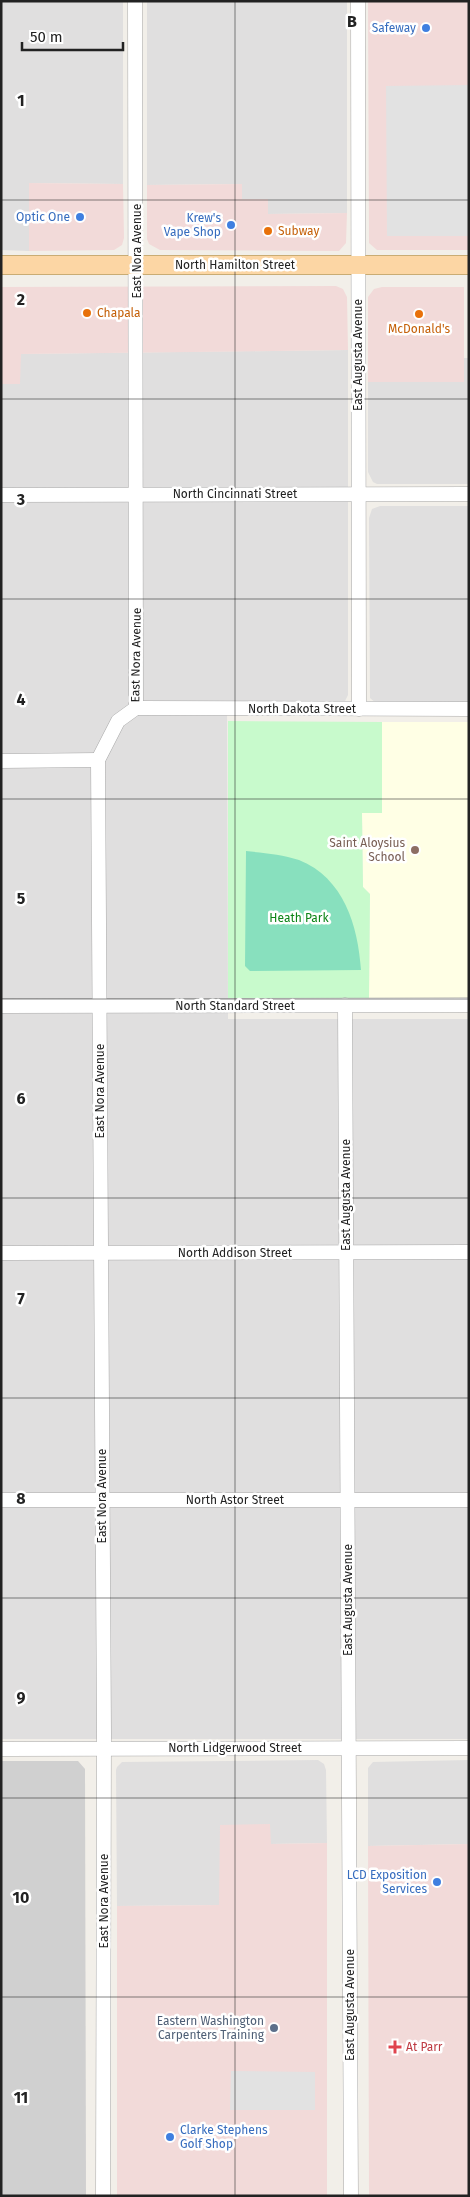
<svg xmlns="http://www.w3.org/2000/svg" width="470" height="2197" viewBox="0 0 470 2197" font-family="'Fira Sans',sans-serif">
	<rect width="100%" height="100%" fill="#f2efe9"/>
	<g fill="#e0dfdf">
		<path d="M1 1H123V184L29 183V251L1 250Z"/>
		<path d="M147 1H347V213L268 214 242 199V184L147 185Z"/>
		<path d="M348 350V695L345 701 338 704 227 705 228 1019H469V1739H1V384H20V354Z"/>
		<path d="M464 358H469V484H377L373 482 368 472V382H463Z"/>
		<path d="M380 506H469V703H376L370 698 369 518 372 509Z"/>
		<path d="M318 1760 324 1764 326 1770 327 1843 271 1844 220 1825V1905L117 1906 116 1770 117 1767 122 1762Z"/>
		<path d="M469 1760V1844L368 1846V1768L373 1762Z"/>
	</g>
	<g fill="#f2dad9">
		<path d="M368 1H469V250H377L369 243Z"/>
		<path d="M29 183 123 184 124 238 122 245 114 250 29 251Z"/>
		<path d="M242 184V199H268V214L347 213 346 243 339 251 160 250 149 244 147 239V185Z"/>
		<path d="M336 286 343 289 347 297 348 350 21 354 20 384H1V287Z"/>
		<path d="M382 287H464V382H368V297L374 289Z"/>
		<path d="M270 1824 271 1844 327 1843V2196H117V1906L219 1905 220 1825Z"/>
		<path d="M469 1844V2196H369L368 1846Z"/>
	</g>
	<path fill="#ffffe5" d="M382 722H469V998H369L370 894 363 887 362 813 382 812Z"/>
	<path fill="#d0d0d0" d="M1 1761H78L85 1769 86 2196H1Z"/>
	<path fill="#c8facc" d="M228 721 382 722V813H362L363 887 370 894 369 998H228Z"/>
	<path fill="#88e0be" d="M246 851C263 853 282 854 299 860 344 878 358 926 361 970L250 971 245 966Z"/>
	<g fill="#e2e2e2">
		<path d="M469 85V236H387L386 86Z"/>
		<path d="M231 2071 315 2072V2110H230Z"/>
	</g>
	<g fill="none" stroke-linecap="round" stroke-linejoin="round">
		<g stroke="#a9a9a9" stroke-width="15">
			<g id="minor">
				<path d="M358 1 359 709"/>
				<path d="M1 495 469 494"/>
				<path d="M136 708 469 709"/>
				<path d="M1 761 98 760"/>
				<path d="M345 1005 351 2196"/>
				<path d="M1 1006 469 1005"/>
				<path d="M1 1253 469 1252"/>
				<path d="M1 1500H469"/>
				<path d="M1 1749 469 1748"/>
				<path d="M103 2196 104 1733 98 760 118 721 136 708 135 1"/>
			</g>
		</g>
		<g stroke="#a06b00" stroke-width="19">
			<path id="major" d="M1 265H469"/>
		</g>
		<use href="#minor" stroke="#fff" stroke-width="14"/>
		<use href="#major" stroke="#fcd6a4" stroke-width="18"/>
	</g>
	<path fill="none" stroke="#222" stroke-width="1" stroke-opacity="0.55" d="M235 1V2196M1 200H469M1 399H469M1 599H469M1 799H469M1 999H469M1 1198H469M1 1398H469M1 1598H469M1 1798H469M1 1997H469"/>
	<g fill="#3f7fe0" stroke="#fff" stroke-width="2">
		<circle cx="426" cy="28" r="5"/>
		<circle cx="80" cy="217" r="5"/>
		<circle cx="231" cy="225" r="5"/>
		<circle cx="437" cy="1882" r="5"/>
		<circle cx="170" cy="2137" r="5"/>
	</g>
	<g fill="#e8710a" stroke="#fff" stroke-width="2">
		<circle cx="268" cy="231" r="5"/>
		<circle cx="87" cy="313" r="5"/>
		<circle cx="419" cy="314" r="5"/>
	</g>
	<circle fill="#8d6e63" stroke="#fff" stroke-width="2" cx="415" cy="850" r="5"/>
	<circle fill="#5c6f8a" stroke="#fff" stroke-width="2" cx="274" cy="2028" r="5"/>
	<path fill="#e0444e" stroke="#fff" stroke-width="2" d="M392.5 2039.5h5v5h5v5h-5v5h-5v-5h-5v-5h5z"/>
	<g text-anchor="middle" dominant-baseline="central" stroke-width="5" stroke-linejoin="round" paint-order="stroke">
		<g font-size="12" fill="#366cbe" stroke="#fff" text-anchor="end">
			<text x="416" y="28">Safeway</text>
			<text x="70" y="217">Optic One</text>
			<text x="221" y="218">Krew's<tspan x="221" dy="14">Vape Shop</tspan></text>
			<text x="427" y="1875">LCD Exposition<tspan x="427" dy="14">Services</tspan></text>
			<text x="180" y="2130" text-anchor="start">Clarke Stephens<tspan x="180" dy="14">Golf Shop</tspan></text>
		</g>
		<g font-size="12" fill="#c56008" stroke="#fff" text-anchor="start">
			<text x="278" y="231">Subway</text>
			<text x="97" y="313">Chapala</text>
			<text x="419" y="329" text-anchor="middle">McDonald's</text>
		</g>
		<g font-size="12" fill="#222" stroke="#fff">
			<text transform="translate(137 251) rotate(-90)">East Nora Avenue</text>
			<text x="235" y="265">North Hamilton Street</text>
			<text transform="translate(358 355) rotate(-90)">East Augusta Avenue</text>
			<text x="235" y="494">North Cincinnati Street</text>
			<text transform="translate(136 655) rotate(-89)">East Nora Avenue</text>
			<text x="302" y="709">North Dakota Street</text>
			<text x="235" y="1006">North Standard Street</text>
			<text transform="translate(100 1091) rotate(-90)">East Nora Avenue</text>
			<text transform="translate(346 1195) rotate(-90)">East Augusta Avenue</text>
			<text x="235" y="1253">North Addison Street</text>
			<text transform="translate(102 1496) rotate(-90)">East Nora Avenue</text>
			<text x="235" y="1500">North Astor Street</text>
			<text transform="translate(348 1600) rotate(-90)">East Augusta Avenue</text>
			<text x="235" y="1748">North Lidgerwood Street</text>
			<text transform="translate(104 1901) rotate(-90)">East Nora Avenue</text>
			<text transform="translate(350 2005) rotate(-90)">East Augusta Avenue</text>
		</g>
		<g font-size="12" fill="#785e54" stroke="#fff" text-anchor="end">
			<text x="405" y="843">Saint Aloysius<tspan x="405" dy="14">School</tspan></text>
		</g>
		<g font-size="12" fill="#0c8416" stroke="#fff">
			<text x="299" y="918">Heath Park</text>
		</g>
		<g font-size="12" fill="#4e5e75" stroke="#fff" text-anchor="end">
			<text x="264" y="2021">Eastern Washington<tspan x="264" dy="14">Carpenters Training</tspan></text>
		</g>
		<g font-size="12" fill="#be3a42" stroke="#fff" text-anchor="start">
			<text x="406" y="2047">At Parr</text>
		</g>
	</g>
	<g font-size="16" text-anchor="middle" font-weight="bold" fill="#222" stroke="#fff" stroke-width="5" stroke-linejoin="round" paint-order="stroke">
		<text x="352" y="27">B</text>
		<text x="21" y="106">1</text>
		<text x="21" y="305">2</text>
		<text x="21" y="505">3</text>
		<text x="21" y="705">4</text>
		<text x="21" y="904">5</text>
		<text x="21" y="1104">6</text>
		<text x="21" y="1304">7</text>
		<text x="21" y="1504">8</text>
		<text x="21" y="1703">9</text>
		<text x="21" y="1903">10</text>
		<text x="21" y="2103">11</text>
	</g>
	<rect width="470" height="2197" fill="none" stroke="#222222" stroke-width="5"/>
	<path d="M22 42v8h101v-8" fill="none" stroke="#222222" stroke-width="2.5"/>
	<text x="30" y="42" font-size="15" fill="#222222" stroke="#ffffff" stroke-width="4" paint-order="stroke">50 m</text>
</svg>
